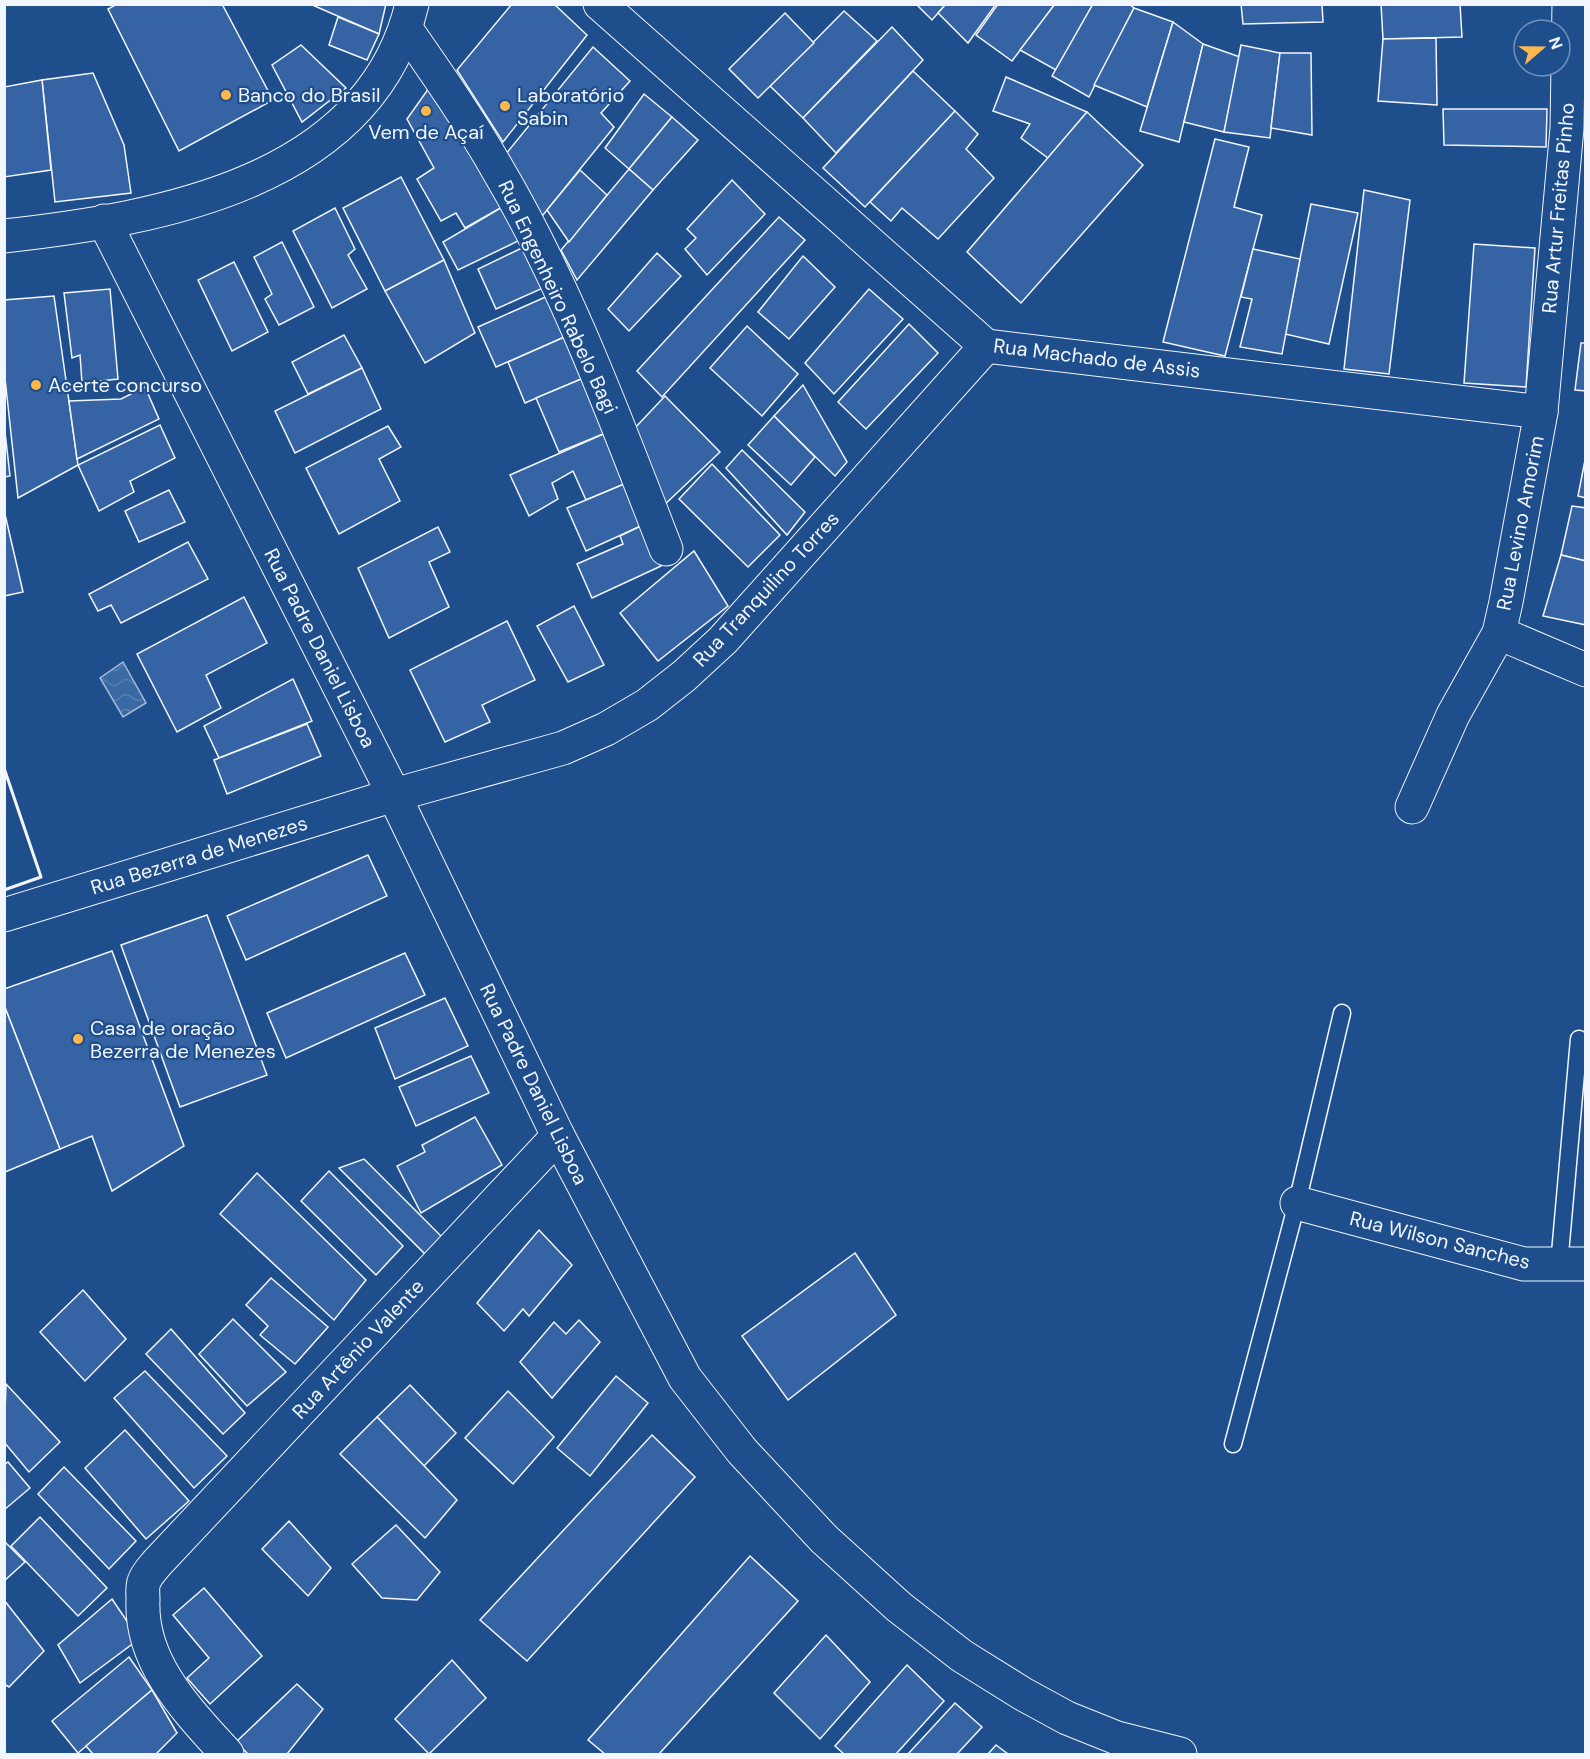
<svg xmlns="http://www.w3.org/2000/svg" width="1590" height="1759" viewBox="0 0 1590 1759" font-family="'DM Sans',sans-serif">
	<defs>
		<pattern id="water-waves" width="16" height="10" patternUnits="userSpaceOnUse" patternTransform="scale(1.5)"><rect width="16" height="10" fill="#3b69a3"/><path d="M0 5q4-4 8 0t8 0" fill="none" stroke="#587fb1"/></pattern>
	</defs>
	<rect width="100%" height="100%" fill="#1f4e8c"/>
	<path fill="url(#water-waves)" stroke="#a8bbd7" stroke-width="1.5" d="M123 662 146 703 123 717 100 678Z"/>
	<g fill="#3563a3" stroke="#f2f6ff" stroke-width="1.5">
		<path d="M117 4H222L273 100 179 151 108 9Z"/>
		<path d="M310 4H386L379 34Z"/>
		<path d="M512 4H554L587 35 503 142 457 70Z"/>
		<path d="M916 4H946L932 20Z"/>
		<path d="M946 4H996L968 43 938 13Z"/>
		<path d="M998 4H1055L1012 61 976 35Z"/>
		<path d="M1055 4H1093L1056 70 1020 50Z"/>
		<path d="M1093 4H1129L1134 8 1089 97 1052 76Z"/>
		<path d="M1241 4H1322L1323 22 1243 24Z"/>
		<path d="M1381 4H1460L1462 37 1383 39Z"/>
		<path d="M1134 8 1173 22 1147 107 1094 85Z"/>
		<path d="M844 11 877 41 803 118 770 86Z"/>
		<path d="M785 13 814 43 758 98 729 69Z"/>
		<path d="M338 17 379 34 367 60 329 45Z"/>
		<path d="M1173 22 1203 44 1179 142 1140 131Z"/>
		<path d="M892 27 923 60 836 153 803 118Z"/>
		<path d="M1436 38 1437 105 1378 101 1383 39Z"/>
		<path d="M1203 44 1240 57 1224 132 1184 122Z"/>
		<path d="M301 45 346 88 302 122 272 65Z"/>
		<path d="M1241 45 1280 53 1270 138 1224 132Z"/>
		<path d="M593 47 630 81 601 113 614 127 539 220 505 155Z"/>
		<path d="M1280 53H1311L1312 135 1271 128Z"/>
		<path d="M913 71 955 111 865 207 823 168Z"/>
		<path d="M93 73 124 145 131 193 55 202 42 80Z"/>
		<path d="M1006 77 1087 112 1048 158 1021 138 1030 124 993 111Z"/>
		<path d="M42 80 51 170 4 177V87Z"/>
		<path d="M431 85 504 206 465 228 456 213 441 221 417 179 434 168 407 119Z"/>
		<path d="M644 94 672 117 629 169 605 148Z"/>
		<path d="M1443 109H1547L1546 147 1444 145Z"/>
		<path d="M955 111 978 134 966 149 994 178 938 239 902 208 891 221 870 202Z"/>
		<path d="M1087 112 1143 165 1021 303 967 252Z"/>
		<path d="M672 117 698 140 653 190 629 169Z"/>
		<path d="M1215 139 1249 147 1234 207 1262 215 1225 356 1163 342Z"/>
		<path d="M629 169 653 190 577 280 561 250Z"/>
		<path d="M580 170 607 195 569 242 547 210Z"/>
		<path d="M401 177 444 260 385 291 343 208Z"/>
		<path d="M732 180 765 214 707 275 685 249 696 238 687 229Z"/>
		<path d="M1364 190 1410 200 1389 374 1344 369Z"/>
		<path d="M1311 204 1358 213 1329 344 1285 334Z"/>
		<path d="M504 206 520 240 458 270 443 242Z"/>
		<path d="M335 208 355 249 348 255 367 289 332 308 293 231Z"/>
		<path d="M779 217 805 240 662 397 637 371Z"/>
		<path d="M282 242 314 307 279 325 265 299 272 294 254 257Z"/>
		<path d="M1474 244 1535 248 1526 387 1464 383Z"/>
		<path d="M524 247 543 288 496 309 478 269Z"/>
		<path d="M1253 249 1300 259 1282 354 1240 347 1252 299 1241 297Z"/>
		<path d="M657 253 681 276 629 331 608 309Z"/>
		<path d="M803 256 835 287 789 339 758 312Z"/>
		<path d="M444 260 475 333 425 363 385 291Z"/>
		<path d="M234 262 268 332 232 351 198 280Z"/>
		<path d="M110 289 118 379 82 383 80 355 72 358 64 293Z"/>
		<path d="M869 289 903 319 834 394 805 363Z"/>
		<path d="M550 295 569 335 496 367 478 327Z"/>
		<path d="M54 296 78 465 18 498 4 369V300Z"/>
		<path d="M909 324 938 353 866 429 838 402Z"/>
		<path d="M747 326 798 374 762 416 710 368Z"/>
		<path d="M344 335 362 368 308 394 292 362Z"/>
		<path d="M569 335 586 377 525 403 508 362Z"/>
		<path d="M1581 343H1586V391L1575 390Z"/>
		<path d="M362 368 381 409 295 453 275 411Z"/>
		<path d="M586 377 608 432 559 452 536 398Z"/>
		<path d="M803 385 847 462 835 476 774 416Z"/>
		<path d="M145 387 159 419 77 459 69 401 121 399Z"/>
		<path d="M665 396 720 452 660 509 634 429Z"/>
		<path d="M774 416 815 457 791 485 748 445Z"/>
		<path d="M4 423 10 476 4 477Z"/>
		<path d="M160 425 175 458 130 481 134 492 99 511 78 465Z"/>
		<path d="M388 426 401 447 379 459 400 501 339 534 306 468Z"/>
		<path d="M608 432 629 482 586 500 573 471 552 483 558 499 529 516 510 475Z"/>
		<path d="M742 450 805 512 787 535 726 468Z"/>
		<path d="M1586 455V498L1578 496Z"/>
		<path d="M712 464 780 535 748 567 679 499Z"/>
		<path d="M629 482 645 524 586 551 567 508Z"/>
		<path d="M169 490 185 522 139 542 125 511Z"/>
		<path d="M1572 506 1586 508V561L1561 555Z"/>
		<path d="M4 510 23 592 4 596Z"/>
		<path d="M645 524 661 566 592 598 577 564 623 544 620 536Z"/>
		<path d="M438 527 450 552 429 562 449 607 389 638 358 568Z"/>
		<path d="M188 542 208 579 121 623 111 605 98 611 89 594Z"/>
		<path d="M694 551 728 606 658 661 620 613Z"/>
		<path d="M1561 555 1586 561V625L1543 616Z"/>
		<path d="M244 597 267 643 206 675 221 708 177 732 137 654Z"/>
		<path d="M574 606 604 665 568 682 537 626Z"/>
		<path d="M507 621 535 680 482 705 490 722 445 742 410 670Z"/>
		<path d="M293 679 312 721 219 758 204 726Z"/>
		<path d="M307 724 321 756 227 794 214 760Z"/>
		<path d="M368 855 387 896 246 960 227 916Z"/>
		<path d="M207 915 267 1075 180 1107 121 945Z"/>
		<path d="M112 951 184 1146 112 1191 92 1136 60 1149 4 1005V989Z"/>
		<path d="M405 953 425 995 286 1058 267 1013Z"/>
		<path d="M445 998 468 1046 395 1079 375 1028Z"/>
		<path d="M4 1005 60 1149 5 1172 4 1170Z"/>
		<path d="M471 1056 489 1093 416 1126 399 1087Z"/>
		<path d="M475 1117 502 1165 421 1213 397 1166 425 1152 422 1145Z"/>
		<path d="M364 1159 442 1237 427 1256 339 1168Z"/>
		<path d="M329 1171 403 1246 376 1275 301 1201Z"/>
		<path d="M257 1173 366 1280 334 1320 220 1214Z"/>
		<path d="M539 1230 572 1265 529 1316 523 1309 504 1331 477 1303Z"/>
		<path d="M855 1253 896 1315 788 1400 742 1336Z"/>
		<path d="M271 1278 328 1327 295 1364 260 1335 268 1326 246 1305Z"/>
		<path d="M83 1290 126 1339 85 1381 40 1332Z"/>
		<path d="M233 1319 286 1372 247 1406 199 1354Z"/>
		<path d="M579 1320 600 1342 552 1398 520 1362 554 1322 566 1334Z"/>
		<path d="M171 1329 245 1413 223 1434 146 1354Z"/>
		<path d="M145 1371 227 1456 194 1488 114 1398Z"/>
		<path d="M616 1376 648 1403 590 1476 557 1448Z"/>
		<path d="M6 1384 60 1442 29 1472 4 1442Z"/>
		<path d="M410 1385 456 1433 424 1466 377 1417Z"/>
		<path d="M508 1391 554 1437 513 1484 465 1438Z"/>
		<path d="M377 1417 457 1500 425 1538 340 1454Z"/>
		<path d="M125 1430 189 1501 146 1539 85 1468Z"/>
		<path d="M652 1435 695 1477 527 1661 480 1620Z"/>
		<path d="M8 1462 30 1488 4 1510V1465Z"/>
		<path d="M64 1467 136 1541 109 1569 38 1494Z"/>
		<path d="M40 1517 107 1588 78 1616 11 1546Z"/>
		<path d="M289 1521 331 1568 308 1596 262 1549Z"/>
		<path d="M396 1525 440 1572 417 1600 382 1598 352 1564Z"/>
		<path d="M4 1541 25 1562 4 1581Z"/>
		<path d="M750 1556 798 1601 659 1754H605L588 1740Z"/>
		<path d="M204 1588 262 1656 210 1704 187 1678 209 1658 173 1615Z"/>
		<path d="M112 1599 139 1639 80 1683 58 1645Z"/>
		<path d="M4 1600 44 1651 9 1687 4 1684Z"/>
		<path d="M826 1635 870 1682 820 1739 774 1693Z"/>
		<path d="M129 1657 152 1690 78 1753 52 1721Z"/>
		<path d="M452 1660 486 1698 429 1754 395 1719Z"/>
		<path d="M907 1665 944 1701 896 1754H844L835 1746Z"/>
		<path d="M297 1684 323 1709 287 1754H248L236 1742Z"/>
		<path d="M152 1690 177 1733 156 1754H93L86 1746Z"/>
		<path d="M955 1703 982 1727 957 1754H908Z"/>
		<path d="M996 1745 1008 1754H988Z"/>
	</g>
	<g fill="none" stroke-linecap="round" stroke-linejoin="round">
		<g stroke="#f2f6ff" stroke-width="19">
			<g id="service">
				<path d="M1559 1265 1579 1039"/>
				<path d="M1233 1444 1297 1203 1342 1013"/>
			</g>
		</g>
		<g stroke="#f2f6ff" stroke-width="35">
			<g id="minor">
				<path d="M600 4 986 346 1541 412"/>
				<path d="M406 29C438 75 470 121 498 170 568 289 616 421 666 549"/>
				<path d="M104 221 394 795 558 1136 685 1378 742 1451 824 1539 899 1607 962 1656 1023 1694 1067 1718 1117 1738 1180 1754"/>
				<path d="M1499 633 1586 670"/>
				<path d="M1412 807 1453 715 1499 633 1506 602 1541 412 1567 128 1569 4"/>
				<path d="M4 915 394 795 563 748 606 729 647 705 684 676 723 640 986 346"/>
				<path d="M1297 1203 1524 1264H1586"/>
				<path d="M227 1754C188 1711 140 1663 143 1600 143 1595 142 1587 144 1582 146 1575 153 1568 157 1563L558 1136"/>
			</g>
		</g>
		<g stroke="#f2f6ff" stroke-width="35">
			<path id="secondary" d="M4 236C159 219 370 182 412 4"/>
		</g>
		<use href="#service" stroke="#1f4e8c" stroke-width="16"/>
		<use href="#minor" stroke="#1f4e8c" stroke-width="33"/>
		<use href="#secondary" stroke="#1f4e8c" stroke-width="33"/>
		<path stroke="#f2f6ff" stroke-width="3" d="M4 768 41 877 4 890"/>
	</g>
	<g fill="#ffb74d" stroke="#1f4e8c" stroke-width="2">
		<circle cx="226" cy="95" r="6"/>
		<circle cx="505" cy="106" r="6"/>
		<circle cx="426" cy="111" r="6"/>
		<circle cx="36" cy="385" r="6"/>
		<circle cx="78" cy="1039" r="6"/>
	</g>
	<g text-anchor="middle" dominant-baseline="central" stroke-width="4.5" stroke-linejoin="round" paint-order="stroke">
		<g font-size="20" fill="#f2f6ff" stroke="#1f4e8c" text-anchor="start">
			<text x="238" y="95">Banco do Brasil</text>
			<text x="517" y="95">Laboratório<tspan x="517" dy="23">Sabin</tspan></text>
			<text x="426" y="132" text-anchor="middle">Vem de Açaí</text>
			<text x="48" y="385">Acerte concurso</text>
			<text x="90" y="1028">Casa de oração<tspan x="90" dy="23">Bezerra de Menezes</tspan></text>
		</g>
		<g font-size="20" fill="#f2f6ff" stroke="#1f4e8c">
			<text transform="translate(1558 208) rotate(-85)">Rua Artur Freitas Pinho</text>
			<text transform="translate(558 297) rotate(65)">Rua Engenheiro Rabelo Bagi</text>
			<text transform="translate(1097 358) rotate(7)">Rua Machado de Assis</text>
			<text transform="translate(1520 523) rotate(-79)">Rua Levino Amorim</text>
			<text transform="translate(766 589) rotate(-47)">Rua Tranquilino Torres</text>
			<text transform="translate(320 648) rotate(63)">Rua Padre Daniel Lisboa</text>
			<text transform="translate(199 855) rotate(-17)">Rua Bezerra de Menezes</text>
			<text transform="translate(534 1084) rotate(64)">Rua Padre Daniel Lisboa</text>
			<text transform="translate(1440 1240) rotate(14)">Rua Wilson Sanches</text>
			<text transform="translate(358 1349) rotate(-47)">Rua Artênio Valente</text>
		</g>
	</g>
	<rect width="1590" height="1759" fill="none" stroke="#f2f6ff" stroke-width="12"/>
	<g transform="translate(1542 48) rotate(70)"><circle r="28" fill="#1f4e8c" stroke="#7391ba" stroke-width="1.5"/>
	<path d="M0-4.5L10 22L0 15L-10 22Z" fill="#ffb74d"/>
	<text y="-9" font-size="16" font-weight="bold" text-anchor="middle" fill="#f2f6ff">N</text>
	</g>
</svg>
